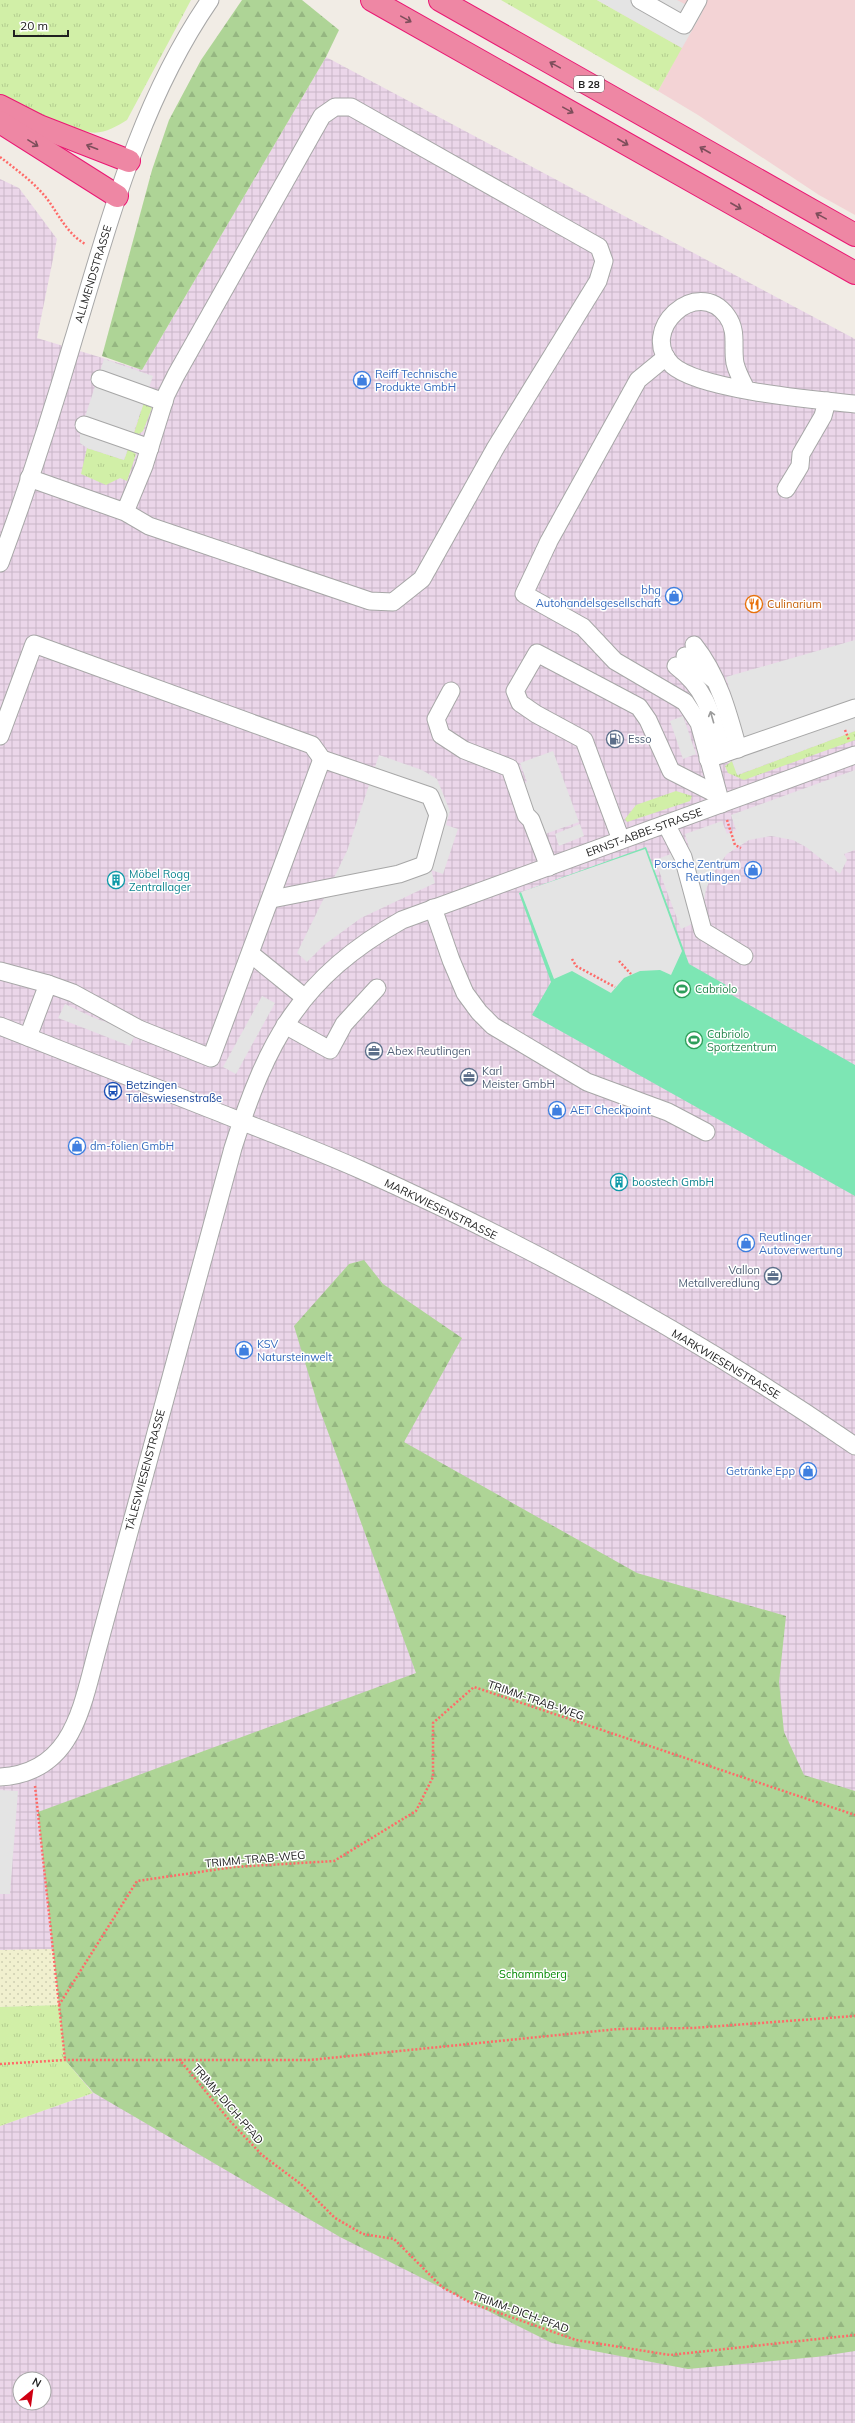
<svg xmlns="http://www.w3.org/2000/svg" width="855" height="2423" viewBox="0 0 855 2423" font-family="Mulish,sans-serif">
	<defs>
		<pattern id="industrial-grid" width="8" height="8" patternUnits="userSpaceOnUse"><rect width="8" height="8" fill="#ebd6e9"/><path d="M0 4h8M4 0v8" fill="none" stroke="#c9b7c8"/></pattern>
		<pattern id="farmland-dots" width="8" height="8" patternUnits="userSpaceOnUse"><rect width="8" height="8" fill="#f1f0cf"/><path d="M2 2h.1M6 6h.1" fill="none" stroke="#ceceb1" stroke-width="1.8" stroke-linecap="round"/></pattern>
		<pattern id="grass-tufts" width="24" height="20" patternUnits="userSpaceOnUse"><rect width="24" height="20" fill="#d1efa7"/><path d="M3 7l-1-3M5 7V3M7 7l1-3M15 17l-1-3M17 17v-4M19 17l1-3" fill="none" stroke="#b3cd8f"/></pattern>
		<pattern id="forest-firs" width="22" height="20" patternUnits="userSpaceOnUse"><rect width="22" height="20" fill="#aed496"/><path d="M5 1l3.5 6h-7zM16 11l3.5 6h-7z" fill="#95b681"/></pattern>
	</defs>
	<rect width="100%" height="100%" fill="#f1ece5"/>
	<path fill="#f3d3d5" d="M597 0H855V215L819 195 698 115 658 91 681 48Z"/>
	<path fill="url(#industrial-grid)" fill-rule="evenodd" d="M326 57 855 339V2423H0V2126L93 2093 65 2060 53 1950H0V179L19 188 57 239 37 338 142 370ZM20 2379H44V2403H20Z"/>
	<path fill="url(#farmland-dots)" d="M53 1949 59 2005 0 2007V1950Z"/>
	<g fill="url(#grass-tufts)">
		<path d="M0 0H191L127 120C116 127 102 135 89 132 66 128 21 107 0 95Z"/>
		<path d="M501 0H597L682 48 658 91Z"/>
		<path d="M144 402 152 408 143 431 139 434 134 433Z"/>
		<path d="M87 448 124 460 128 449 136 454 127 481 120 478 106 485 81 474Z"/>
		<path d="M855 731V740L744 780 728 773 725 766 732 761 738 775Z"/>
		<path d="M676 791 692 796 690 801 627 822 625 819 636 805Z"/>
		<path d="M59 2005 65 2060 93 2093 0 2126V2007Z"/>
	</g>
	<g fill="url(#forest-firs)">
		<path d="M242 0H302L339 30 326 57 142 370 102 356 152 170 169 120 201 60Z"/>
		<path d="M364 1260 383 1284 462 1338 404 1442 637 1573 786 1616 779 1682 784 1732 804 1775 855 1791V2351L816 2357 688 2369 552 2343 340 2237 94 2093 65 2060 38 1812 416 1673 317 1402 294 1326 349 1264Z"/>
	</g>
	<path fill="#7de6b4" d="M646 847 689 964 726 985 723 990 855 1065V1196L532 1015 551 982 519 893Z"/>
	<g fill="#e4e4e4">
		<path d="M597 0H677L702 13 682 48Z"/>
		<path d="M104 359 153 376 124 460 87 448 80 443V432Z"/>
		<path d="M855 640V731L737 775 732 761 743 736 726 677Z"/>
		<path d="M683 716 696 754 683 759 670 721Z"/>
		<path d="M553 751 579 822 545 834 537 813 530 816 519 786 527 782 520 763Z"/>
		<path d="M379 755 422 770 437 779 450 811 446 825 458 829 443 874 431 870 435 883 361 918 324 945 307 962 297 953 347 851Z"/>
		<path d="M855 770V850L844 854 847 860 840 874 806 847 793 840 771 836 749 840 727 854 714 871 706 889 701 920 681 929 655 860 689 847 685 834 722 821 727 834 736 830 731 815Z"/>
		<path d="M580 824 584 836 559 846 555 834Z"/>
		<path d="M645 849 682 951 671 975 660 970 640 971 624 978 611 993 572 971 554 979 521 892Z"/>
		<path d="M262 996 275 1003 236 1074 223 1067Z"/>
		<path d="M65 1004 92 1017 136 1033 130 1046 58 1018Z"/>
		<path d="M0 1790 18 1791 10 1894H0Z"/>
	</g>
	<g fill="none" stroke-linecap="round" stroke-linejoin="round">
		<g stroke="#a7a7a7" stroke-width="19">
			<g id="minor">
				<path d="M640 0 684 25 698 0"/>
				<path d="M666 357 638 380 549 541 524 594 583 627 615 661 685 702 699 723 721 804"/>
				<path d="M100 379 164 402"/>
				<path d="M746 389C742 381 737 372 735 363 732 347 738 331 727 316 697 275 637 331 672 365 699 390 816 400 855 404"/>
				<path d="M84 425 150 448"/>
				<path d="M29 478 125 512 149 526 370 601 393 602 422 579 496 447 598 281 604 261 599 247 351 107H335L322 116 176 375 166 395 144 466 125 512"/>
				<path d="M786 489 800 466 801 454 823 416 827 401"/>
				<path d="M0 563C27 490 51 416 73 341 109 223 139 103 210 0"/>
				<path d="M694 645C718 675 728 712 738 749"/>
				<path d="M685 656 713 679"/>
				<path d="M676 666C708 690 712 718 723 754"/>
				<path d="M451 691 436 719 441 735 464 750 510 768 526 815 531 820 549 867"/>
				<path d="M0 736 34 644 312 745 322 759 430 796 438 815 424 865 399 874 272 899"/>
				<path d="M708 759 855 708"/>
				<path d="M666 824 683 857 703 931 744 956"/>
				<path d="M621 840 584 740 536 714 520 703 515 691 537 653 639 707 648 720 671 771 718 795"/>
				<path d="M433 908 451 960 465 993 479 1012 493 1026 587 1082 668 1112 706 1132"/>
				<path d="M251 954 304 997"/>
				<path d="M0 971 48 984"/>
				<path d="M285 1025 330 1050 344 1024 377 988"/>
				<path d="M0 1026C70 1054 140 1082 210 1109 260 1129 312 1148 361 1170 533 1247 700 1339 855 1446"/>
				<path d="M28 1037 48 984 73 993 139 1029 211 1058 322 759"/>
				<path d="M0 1777C74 1773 82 1705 98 1647L233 1148C267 1041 300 977 402 920L855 755"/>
			</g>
		</g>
		<g stroke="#ea1773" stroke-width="24">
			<g id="highway">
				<path d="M372 0 855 273"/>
				<path d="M440 0 855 235"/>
				<path d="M0 106 39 126 129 161"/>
				<path d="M0 122 117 196"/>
			</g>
		</g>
		<g stroke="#ff6a68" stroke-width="2.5" stroke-dasharray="2 2" stroke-linecap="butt">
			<path d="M0 157C17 170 35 183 48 200 60 217 67 233 85 244"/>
			<path d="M845 730 849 740"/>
			<path d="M727 820 735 845 741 848"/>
			<path d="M572 959 576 966 615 987"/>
			<path d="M619 961 631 974"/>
			<path d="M35 1786 65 2060"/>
			<path d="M59 2005 137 1881 234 1867 334 1861 416 1811 433 1777V1723L474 1687 855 1815"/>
			<path d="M179 2059 230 2121 262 2155 302 2185 335 2218 363 2234 394 2239 442 2287 471 2303 576 2340 670 2355 855 2335"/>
			<path d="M0 2064 65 2060H310L618 2029 693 2028 855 2016"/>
		</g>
		<use href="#minor" stroke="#fff" stroke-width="17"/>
		<use href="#highway" stroke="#ee87a4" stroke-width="22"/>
	</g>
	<defs><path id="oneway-shaft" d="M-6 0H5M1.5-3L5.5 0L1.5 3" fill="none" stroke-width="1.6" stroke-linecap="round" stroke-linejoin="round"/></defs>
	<g stroke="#7d4e5b">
		<use href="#oneway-shaft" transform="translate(406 19) rotate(29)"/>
		<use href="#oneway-shaft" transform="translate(555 65) rotate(-151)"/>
		<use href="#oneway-shaft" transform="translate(568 110) rotate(29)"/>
		<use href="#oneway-shaft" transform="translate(623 142) rotate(30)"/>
		<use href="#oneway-shaft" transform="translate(33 143) rotate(32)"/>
		<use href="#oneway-shaft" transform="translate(92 147) rotate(-159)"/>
		<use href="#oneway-shaft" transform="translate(705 150) rotate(-150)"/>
		<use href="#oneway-shaft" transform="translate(736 206) rotate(30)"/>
		<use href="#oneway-shaft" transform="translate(821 216) rotate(-151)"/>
	</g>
	<use stroke="#9b9b9b" href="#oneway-shaft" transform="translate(712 717) rotate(-106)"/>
	<defs>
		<g id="shop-ring" transform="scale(0.9)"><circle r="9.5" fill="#fff" stroke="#3f7fe0" stroke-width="1.5"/><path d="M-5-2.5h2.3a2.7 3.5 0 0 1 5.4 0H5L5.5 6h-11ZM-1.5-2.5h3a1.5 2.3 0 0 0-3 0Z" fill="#3f7fe0"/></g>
		<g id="restaurant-ring" transform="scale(0.9)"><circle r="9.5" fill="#fff" stroke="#e8710a" stroke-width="1.5"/><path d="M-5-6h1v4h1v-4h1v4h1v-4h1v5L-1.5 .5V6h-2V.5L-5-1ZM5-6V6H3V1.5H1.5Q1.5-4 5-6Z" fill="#e8710a"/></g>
		<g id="fuel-ring" transform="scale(0.9)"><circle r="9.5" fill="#fff" stroke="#5c6f8a" stroke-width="1.5"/><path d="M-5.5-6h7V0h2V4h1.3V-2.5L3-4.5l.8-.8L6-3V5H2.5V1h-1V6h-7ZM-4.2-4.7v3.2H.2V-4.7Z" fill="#5c6f8a"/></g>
		<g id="building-ring" transform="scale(0.9)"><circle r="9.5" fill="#fff" stroke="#0f9aa8" stroke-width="1.5"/><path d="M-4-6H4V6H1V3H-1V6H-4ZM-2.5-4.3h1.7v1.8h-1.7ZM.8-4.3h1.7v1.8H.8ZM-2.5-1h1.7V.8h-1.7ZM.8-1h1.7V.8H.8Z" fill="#0f9aa8"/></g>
		<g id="stadium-ring" transform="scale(0.9)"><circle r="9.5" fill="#fff" stroke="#2e9e5b" stroke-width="1.5"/><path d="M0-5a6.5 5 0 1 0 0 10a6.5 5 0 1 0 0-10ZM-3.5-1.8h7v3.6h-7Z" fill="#2e9e5b"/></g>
		<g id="office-ring" transform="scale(0.9)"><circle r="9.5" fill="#fff" stroke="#5c6f8a" stroke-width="1.5"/><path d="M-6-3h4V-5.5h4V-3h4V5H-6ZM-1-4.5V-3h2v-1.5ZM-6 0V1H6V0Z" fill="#5c6f8a"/></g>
		<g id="bus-ring" transform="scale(0.9)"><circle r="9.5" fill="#fff" stroke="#1a4fb4" stroke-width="1.5"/><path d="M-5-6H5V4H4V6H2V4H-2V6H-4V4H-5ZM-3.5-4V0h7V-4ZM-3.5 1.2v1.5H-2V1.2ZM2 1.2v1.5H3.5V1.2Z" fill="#1a4fb4"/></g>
	</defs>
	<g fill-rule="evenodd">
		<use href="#shop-ring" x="362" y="380"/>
		<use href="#shop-ring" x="674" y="596"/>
		<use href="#restaurant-ring" x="754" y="604"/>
		<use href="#fuel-ring" x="615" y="739"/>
		<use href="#shop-ring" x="753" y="870"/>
		<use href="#building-ring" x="116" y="880"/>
		<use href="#stadium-ring" x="682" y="989"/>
		<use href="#stadium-ring" x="694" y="1040"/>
		<use href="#office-ring" x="374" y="1051"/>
		<use href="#office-ring" x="469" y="1077"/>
		<use href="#bus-ring" x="113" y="1091"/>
		<use href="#shop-ring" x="557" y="1110"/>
		<use href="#shop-ring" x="77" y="1146"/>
		<use href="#building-ring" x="619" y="1182"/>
		<use href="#shop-ring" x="746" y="1243"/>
		<use href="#office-ring" x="773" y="1276"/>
		<use href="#shop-ring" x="244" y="1350"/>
		<use href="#shop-ring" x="808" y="1471"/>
	</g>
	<g text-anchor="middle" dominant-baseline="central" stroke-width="3" stroke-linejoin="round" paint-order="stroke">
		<rect fill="#fff" stroke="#636363" stroke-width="1" x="574" y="76" width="30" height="16" rx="3"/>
		<g font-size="10" font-weight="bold" fill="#202020">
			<text x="589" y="84">B 28</text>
		</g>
		<g font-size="11" fill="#202020" stroke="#fff">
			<text transform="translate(93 274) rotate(-73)">ALLMENDSTRASSE</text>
			<text transform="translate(644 832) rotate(-20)">ERNST-ABBE-STRASSE</text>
			<text transform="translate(441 1209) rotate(26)">MARKWIESENSTRASSE</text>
			<text transform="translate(726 1364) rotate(31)">MARKWIESENSTRASSE</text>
			<text transform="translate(145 1470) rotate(-75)">TÄLESWIESENSTRASSE</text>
			<text transform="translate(536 1700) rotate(19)">TRIMM-TRAB-WEG</text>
			<text transform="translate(255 1859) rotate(-5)">TRIMM-TRAB-WEG</text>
			<text transform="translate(228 2104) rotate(49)">TRIMM-DICH-PFAD</text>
			<text transform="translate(521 2312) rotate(20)">TRIMM-DICH-PFAD</text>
		</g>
		<g font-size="11" fill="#366cbe" stroke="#fff" text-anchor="start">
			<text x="375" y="374">Reiff Technische<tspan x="375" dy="13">Produkte GmbH</tspan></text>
			<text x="661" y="590" text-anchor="end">bhg<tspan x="661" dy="13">Autohandelsgesellschaft</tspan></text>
			<text x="740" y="864" text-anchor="end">Porsche Zentrum<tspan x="740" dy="13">Reutlingen</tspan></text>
			<text x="570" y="1110">AET Checkpoint</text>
			<text x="90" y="1146">dm-folien GmbH</text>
			<text x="759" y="1237">Reutlinger<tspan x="759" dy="13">Autoverwertung</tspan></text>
			<text x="257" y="1344">KSV<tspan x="257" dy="13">Natursteinwelt</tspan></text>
			<text x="795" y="1471" text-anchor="end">Getränke Epp</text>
		</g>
		<g font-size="11" fill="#c56008" stroke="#fff" text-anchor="start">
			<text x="767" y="604">Culinarium</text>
		</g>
		<g font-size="11" fill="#4e5e75" stroke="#fff" text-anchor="start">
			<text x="628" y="739">Esso</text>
			<text x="387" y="1051">Abex Reutlingen</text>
			<text x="482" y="1071">Karl<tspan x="482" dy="13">Meister GmbH</tspan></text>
			<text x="760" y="1270" text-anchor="end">Vallon<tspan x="760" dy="13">Metallveredlung</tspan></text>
		</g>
		<g font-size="11" fill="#0d838f" stroke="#fff" text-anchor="start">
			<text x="129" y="874">Möbel Rogg<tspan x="129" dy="13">Zentrallager</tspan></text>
			<text x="632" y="1182">boostech GmbH</text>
		</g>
		<g font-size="11" fill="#27864d" stroke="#fff" text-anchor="start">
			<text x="695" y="989">Cabriolo</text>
			<text x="707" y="1034">Cabriolo<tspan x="707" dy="13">Sportzentrum</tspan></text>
		</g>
		<g font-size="11" fill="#164399" stroke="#fff" text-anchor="start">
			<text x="126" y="1085">Betzingen<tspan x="126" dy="13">Täleswiesenstraße</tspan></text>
		</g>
		<g font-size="11" fill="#038902" stroke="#fff">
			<text x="533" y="1974">Schammberg</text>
		</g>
	</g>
	<g transform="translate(32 2391) rotate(29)"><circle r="19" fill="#ffffff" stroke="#a6a6a6"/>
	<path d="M0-3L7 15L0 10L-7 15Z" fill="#cf0013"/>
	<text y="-6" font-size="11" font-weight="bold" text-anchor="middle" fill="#202020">N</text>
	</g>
	<path d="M14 30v6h54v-6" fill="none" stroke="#202020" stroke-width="2"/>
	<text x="20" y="30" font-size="12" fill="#202020" stroke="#ffffff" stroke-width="3" paint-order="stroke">20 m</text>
</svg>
